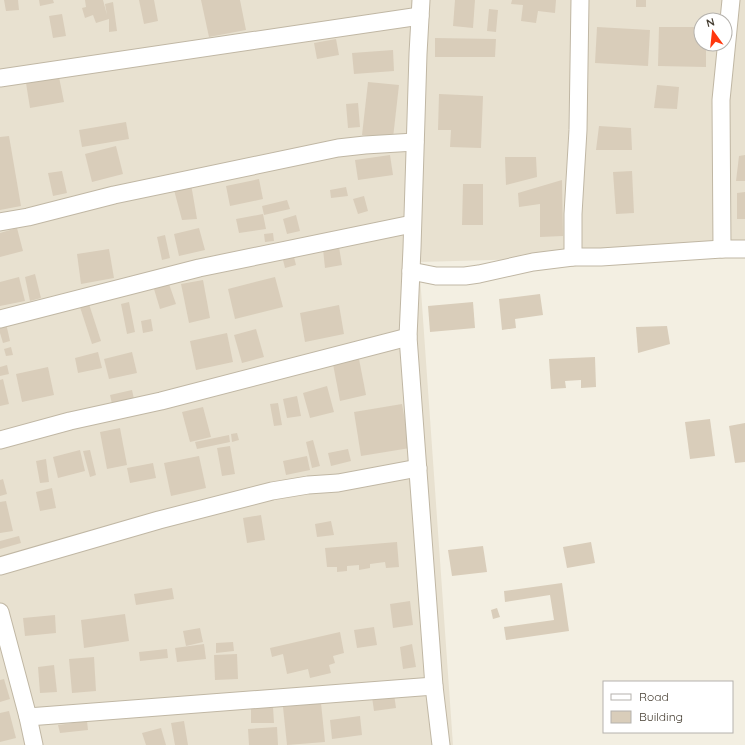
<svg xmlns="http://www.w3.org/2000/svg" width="745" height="745" viewBox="0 0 745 745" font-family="Quicksand,sans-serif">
	<rect width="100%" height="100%" fill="#f3efe2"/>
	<path fill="#e8e1d0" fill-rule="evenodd" d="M0 0H745V243L601 257 419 262 453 745H0ZM701 20H725V44H701Z"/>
	<g fill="#d9cdba">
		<path d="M4 0H18L19 10 6 11Z"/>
		<path d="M39 0H53L54 3 40 6Z"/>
		<path d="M85 0H103L107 15 105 4 113 2 117 31 109 32V19L96 23 93 15 85 18 82 8 86 7Z"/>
		<path d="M139 0H154L158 21 144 24Z"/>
		<path d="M201 0H240L246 30 209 37Z"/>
		<path d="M455 0H475L473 28 453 26Z"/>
		<path d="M512 0H556L555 13 538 11 536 23 521 21 523 5 511 4Z"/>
		<rect x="636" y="0" width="10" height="7"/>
		<path d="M489 9 498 10 496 32 487 31Z"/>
		<path d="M62 14 66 36 53 38 49 16Z"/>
		<path d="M597 27 650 30 648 66 595 63Z"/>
		<path d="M659 27H701V44H706V67L658 66Z"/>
		<path d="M435 38 496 39 495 57H435Z"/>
		<path d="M336 39 339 55 317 59 314 43Z"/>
		<path d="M393 50 394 71 354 74 352 53Z"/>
		<path d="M59 77 64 102 30 108 26 83Z"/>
		<path d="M368 82 399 85 393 138 362 135Z"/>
		<path d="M657 85 679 87 677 109 654 108Z"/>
		<path d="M439 94 483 96 481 148 450 147 451 130H438Z"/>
		<path d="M358 103 360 127 348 128 346 104Z"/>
		<path d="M126 122 129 139 82 147 79 130Z"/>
		<path d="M599 126 631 128 632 150H596Z"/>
		<path d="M9 136 21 206 0 210V137Z"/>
		<path d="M116 146 123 174 92 182 85 154Z"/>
		<path d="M390 155 393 175 358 180 355 160Z"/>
		<path d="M745 155V181H736L739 156Z"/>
		<path d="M505 157H536L537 177 506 185Z"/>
		<path d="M62 171 67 193 53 196 48 173Z"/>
		<path d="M632 171 634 213 616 214 613 172Z"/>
		<path d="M259 179 263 199 230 206 226 186Z"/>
		<path d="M562 180 563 236 540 237V204L519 207 518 193Z"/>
		<path d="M191 184 197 219 182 220 174 190Z"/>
		<path d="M463 184H483V225H462Z"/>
		<path d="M346 187 348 196 331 198 330 190Z"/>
		<path d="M745 192V219H737V193Z"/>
		<path d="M364 196 368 211 358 214 353 199Z"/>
		<path d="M287 200 290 209 264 215 262 206Z"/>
		<path d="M263 214 266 229 239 233 236 219Z"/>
		<path d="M296 215 300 231 287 234 283 219Z"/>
		<path d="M17 228 23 251 0 257V233Z"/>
		<path d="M199 228 205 250 179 256 174 234Z"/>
		<path d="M273 233 274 241 265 242 264 234Z"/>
		<path d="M165 235 170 258 162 260 157 237Z"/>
		<path d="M339 247 342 265 325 268 323 249Z"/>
		<path d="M109 249 114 278 81 284 77 254Z"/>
		<path d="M292 249 296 265 285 268 281 252Z"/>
		<path d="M35 274 41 298 30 301 25 277Z"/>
		<path d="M19 277 25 301 0 306V282Z"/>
		<path d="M275 277 283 307 235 319 228 289Z"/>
		<path d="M203 280 210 318 189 323 181 284Z"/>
		<path d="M169 284 176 304 160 309 154 289Z"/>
		<path d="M540 294 543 315 515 319 516 328 502 330 499 299Z"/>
		<path d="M88 301 101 341 92 344 79 304Z"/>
		<path d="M129 302 135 332 127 334 121 304Z"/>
		<path d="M473 302 475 328 430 332 428 306Z"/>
		<path d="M339 305 344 334 305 342 300 313Z"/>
		<path d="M5 319 10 341 3 343 0 333V320Z"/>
		<path d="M151 319 153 331 143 333 141 321Z"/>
		<path d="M667 326 670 344 638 353 636 327Z"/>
		<path d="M256 329 264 357 242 363 234 335Z"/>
		<path d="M227 333 233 362 196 370 190 341Z"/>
		<path d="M11 347 13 355 6 356 4 349Z"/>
		<path d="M98 352 102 368 78 373 75 358Z"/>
		<path d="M132 352 137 373 109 379 104 359Z"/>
		<path d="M595 357 596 387 581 388V380L565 381 566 388 551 389 549 359Z"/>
		<path d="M359 359 366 395 340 401 333 364Z"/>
		<path d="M7 365 9 374 0 376V367Z"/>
		<path d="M48 367 54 395 22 402 16 374Z"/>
		<path d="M3 379 9 404 0 406V380Z"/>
		<path d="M327 386 334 412 310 418 303 393Z"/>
		<path d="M132 390 134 399 112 404 110 395Z"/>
		<path d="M297 396 301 416 287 418 283 399Z"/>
		<path d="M278 403 282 425 274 426 270 404Z"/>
		<path d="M402 404 410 448 361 456 354 412Z"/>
		<path d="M203 407 211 437 190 442 182 412Z"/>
		<path d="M710 419 715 456 690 459 685 422Z"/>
		<path d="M745 423V462L735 463 729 426Z"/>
		<path d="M120 428 127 465 107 469 100 432Z"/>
		<path d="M237 433 239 440 232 442 231 434Z"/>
		<path d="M229 435 230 442 197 449 195 442Z"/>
		<path d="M313 440 320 466 312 468 306 442Z"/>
		<path d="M230 446 235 474 222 476 217 448Z"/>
		<path d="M348 449 351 461 331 466 328 453Z"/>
		<path d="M80 450 85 471 58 478 53 457Z"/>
		<path d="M90 450 96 475 90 477 83 451Z"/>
		<path d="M199 456 206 488 171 496 164 463Z"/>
		<path d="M307 456 310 470 286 475 283 461Z"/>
		<path d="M46 459 49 482 40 483 36 461Z"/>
		<path d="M153 463 156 478 130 483 127 468Z"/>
		<path d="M3 479 7 494 0 496V480Z"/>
		<path d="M52 488 56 508 40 511 36 492Z"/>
		<path d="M6 501 13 531 0 533V502Z"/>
		<path d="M261 515 265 540 247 543 243 518Z"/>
		<path d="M331 521 334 535 317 537 315 524Z"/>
		<path d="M19 536 21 543 0 549V541Z"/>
		<path d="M397 542 399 567 386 568 385 562 370 564V568L359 570V565L347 566V571L337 572V567H327L325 548Z"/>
		<path d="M591 542 595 563 567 568 563 547Z"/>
		<path d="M483 546 487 572 452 576 448 550Z"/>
		<path d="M562 583 569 631 506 640 504 627 554 620 550 595 505 602 504 591Z"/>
		<path d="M172 588 174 599 136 605 134 594Z"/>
		<path d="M410 601 413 625 393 628 390 604Z"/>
		<path d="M497 608 500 617 493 619 491 610Z"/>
		<path d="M125 614 129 641 84 648 81 620Z"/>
		<path d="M55 615 56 633 25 636 23 618Z"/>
		<path d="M374 627 377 645 357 648 354 630Z"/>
		<path d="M200 628 203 642 186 646 183 631Z"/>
		<path d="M340 632 344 653 333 656 335 663 329 665 331 673 310 678 308 669 287 674 283 654 272 657 270 648Z"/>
		<path d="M233 642 234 651 216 653V643Z"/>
		<path d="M204 644 206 659 177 662 175 648Z"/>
		<path d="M412 644 416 667 403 669 400 647Z"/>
		<path d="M167 649 168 658 140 661 139 652Z"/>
		<path d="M237 654 238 679 215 680 214 655Z"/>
		<path d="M94 657 96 691 72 693 69 659Z"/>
		<path d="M54 665 57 692 40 693 38 667Z"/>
		<path d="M4 679 10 699 0 702V680Z"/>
		<path d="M394 694 396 708 374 711 372 697Z"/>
		<path d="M321 703 325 742 287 745 283 707Z"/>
		<path d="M273 707 274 723H251V708Z"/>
		<path d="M9 711 16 738 0 742V713Z"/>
		<path d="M360 716 362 735 332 739 330 720Z"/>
		<path d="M87 721 88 730 60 733 58 725Z"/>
		<path d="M184 721 188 745H175L171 723Z"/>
		<path d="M277 727 278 745H249L248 729Z"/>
		<path d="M161 728 166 745H146L142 733Z"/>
	</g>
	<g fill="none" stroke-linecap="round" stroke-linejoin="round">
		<g stroke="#c0b7a4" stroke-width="19">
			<g id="minor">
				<path d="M421 0 418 54 412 248 408 337 434 686 441 745"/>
				<path d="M0 78 420 16"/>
				<path d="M0 222 28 217 114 195 338 148 365 145 415 142"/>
				<path d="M722 249 721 100 731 0"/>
				<path d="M573 257V214L578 130 580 0"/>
				<path d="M411 271 436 276H465L479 274 533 262 573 257H601L722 249H745"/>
				<path d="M0 319 199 268 412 224"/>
				<path d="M0 440 70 421 161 401 408 337"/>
				<path d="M0 566 159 520 272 491 308 485 338 483 418 468"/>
				<path d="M0 612 28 717 34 745"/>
				<path d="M28 717 434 686"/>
			</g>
		</g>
		<use href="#minor" stroke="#fff" stroke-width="17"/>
	</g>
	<rect x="603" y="681" width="130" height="52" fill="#ffffff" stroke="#b5b2ad"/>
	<rect x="611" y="694" width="20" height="6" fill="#ffffff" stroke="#b5b2ad"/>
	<text x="639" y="701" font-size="12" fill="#463e32">Road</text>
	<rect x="611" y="711" width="20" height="12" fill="#d9cdba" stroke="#b5b2ad"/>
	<text x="639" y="721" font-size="12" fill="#463e32">Building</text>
	<g transform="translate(713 32) rotate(345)"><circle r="19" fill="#ffffff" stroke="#b5b2ad"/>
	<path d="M0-3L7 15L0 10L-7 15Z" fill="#ff370e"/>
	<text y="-6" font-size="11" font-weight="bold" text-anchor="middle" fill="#463e32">N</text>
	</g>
</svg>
